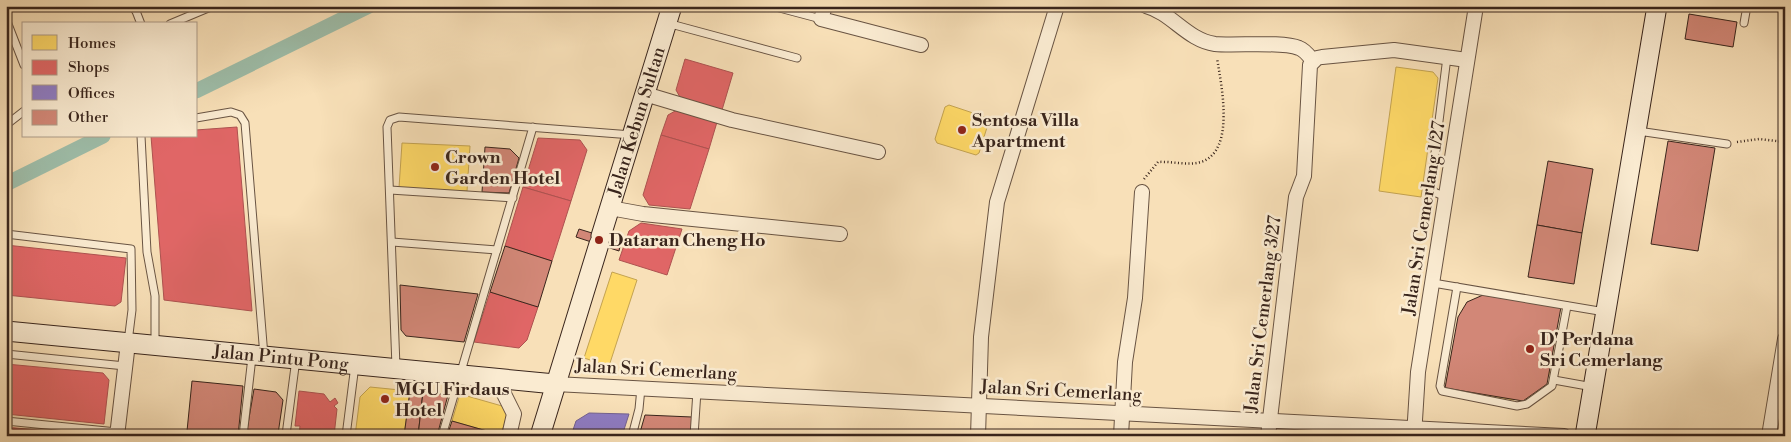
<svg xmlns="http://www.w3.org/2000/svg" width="1791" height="442" viewBox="0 0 1791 442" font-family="'Libre Bodoni',serif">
	<rect width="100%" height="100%" fill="#f8e0b8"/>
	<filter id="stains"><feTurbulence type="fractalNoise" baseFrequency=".004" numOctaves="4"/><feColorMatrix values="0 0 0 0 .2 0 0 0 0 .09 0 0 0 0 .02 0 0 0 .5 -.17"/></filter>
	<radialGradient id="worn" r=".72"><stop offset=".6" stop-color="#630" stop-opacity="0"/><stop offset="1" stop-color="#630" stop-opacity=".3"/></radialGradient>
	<g fill="#ffd966" stroke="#c4a350">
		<path d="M1396 67 1433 72 1438 78 1421 197 1379 191Z"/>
		<path d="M949 105 988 118 989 121 979 153 976 155 937 143 935 139 945 107Z"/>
		<path d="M402 143 470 146 467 191 399 188Z"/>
		<path d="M612 272 637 280 609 366 584 358Z"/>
		<path d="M1517 299 1556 306 1555 324 1557 325 1549 375 1531 372 1526 379 1517 380 1514 400 1462 391V388L1446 384 1453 346 1469 347 1470 344 1506 351 1510 332 1505 331 1508 315 1511 316Z"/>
		<path d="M370 387 410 391 404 436H355L360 397Z"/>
		<path d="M460 394 509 408 501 435 452 421Z"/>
	</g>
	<g fill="#e06666" stroke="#ae5250">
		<path d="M685 59 733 73 722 110 681 99 676 90Z"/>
		<path d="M677 110 717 122 709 149 661 135 668 115Z"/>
		<path d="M237 127 252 311 164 300 151 136H196V130Z"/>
		<path d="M661 135 709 149 690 209 649 205 643 195Z"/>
		<path d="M538 138 580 140 587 150 571 201 523 187Z"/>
		<path d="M523 187 571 201 552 261 505 246Z"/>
		<path d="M641 223 682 229 667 275 619 260 629 231Z"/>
		<path d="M6 245 126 258 121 302 115 306 6 295Z"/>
		<path d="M490 292 538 307 527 340 519 348 474 342Z"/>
		<path d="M6 364 103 373 109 380 104 424 6 414Z"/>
		<path d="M299 391 324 394 330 402 335 398 338 403 334 406 337 409 334 436H299L300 426H295Z"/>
		<path d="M6 427 98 436H6Z"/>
	</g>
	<path fill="#8e7cc3" stroke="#746291" d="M589 413 629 414 622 436H571L576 421Z"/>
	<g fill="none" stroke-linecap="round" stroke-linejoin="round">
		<g stroke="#9ebeaa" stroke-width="15">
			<path d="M196 91 369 6"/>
			<path d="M6 184 103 136"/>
		</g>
	</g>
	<g fill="#d28777" stroke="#39251c">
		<path d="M1689 14 1737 22 1733 47 1685 39Z"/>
		<path d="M1668 141 1715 148 1698 251 1651 244Z"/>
		<path d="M485 147 510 149 519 158 509 193 482 192Z"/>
		<path d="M1548 161 1593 169 1582 233 1537 225Z"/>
		<path d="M1537 225 1582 233 1574 284 1528 277Z"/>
		<path d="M579 229 621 242 619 251 576 237Z"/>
		<path d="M505 246 552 261 538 307 490 292Z"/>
		<path d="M400 285 478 294 464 342 406 336 401 330Z"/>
		<path d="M1483 295 1561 307 1547 384 1523 401 1445 388 1458 317 1467 302Z"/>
		<path d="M192 381 243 386 238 436 187 431Z"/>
		<path d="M254 389 276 392 283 400 278 434 247 430Z"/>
		<path d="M410 391 423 392 418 436H404Z"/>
		<path d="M423 392 448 395 437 436H418Z"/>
		<path d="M645 415 692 417 691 436H639Z"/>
		<path d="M452 421 501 435V436H447Z"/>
		<path d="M1002 433 1036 435V436H1002Z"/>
	</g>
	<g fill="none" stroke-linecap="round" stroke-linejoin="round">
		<g stroke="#695443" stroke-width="9">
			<g id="lane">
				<path d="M134 6 141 24"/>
				<path d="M772 6 821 19"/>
				<path d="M135 10 143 6"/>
				<path d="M6 19 24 65"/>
				<path d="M667 23 797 58"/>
				<path d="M1744 23 1747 6"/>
				<path d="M170 24 213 6"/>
				<path d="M196 118 231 112 240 115 245 123 264 356"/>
				<path d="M6 125 24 111"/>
				<path d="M1638 131 1727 144"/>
				<path d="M141 136 147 252 155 296V345"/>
				<path d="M390 190 513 198"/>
				<path d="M1446 197 1434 192 1431 185 1447 57"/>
				<path d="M6 234 131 249 132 310 128 342"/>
				<path d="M392 242 497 250"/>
				<path d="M1433 283 1605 312"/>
				<path d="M1457 287 1440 386 1442 391 1517 406 1527 404 1552 386 1567 306"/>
				<path d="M6 354 125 366"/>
				<path d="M396 367 387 127 390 120 399 117 632 135"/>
				<path d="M1554 380 1593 387"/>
				<path d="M6 421 117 432"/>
				<path d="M286 435 296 359"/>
				<path d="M243 436 252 357"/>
				<path d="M346 436 355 365"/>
				<path d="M442 436 533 127"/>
				<path d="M632 436 639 409 641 388"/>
				<path d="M694 436 697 391"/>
			</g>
		</g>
		<g stroke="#695443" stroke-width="16">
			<g id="street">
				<path d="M825 6 821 19 921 45"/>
				<path d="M1146 6C1172 13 1187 40 1215 44 1236 46 1282 41 1299 48 1305 50 1309 56 1313 61"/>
				<path d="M645 94 732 120 878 152"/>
				<path d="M610 208 643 214 840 234"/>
				<path d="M496 378 514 414 509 436"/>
				<path d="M555 384 1564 436"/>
				<path d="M117 436 128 343"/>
				<path d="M978 436 981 337 997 202 1057 6"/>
				<path d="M1121 436 1125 362 1135 298 1142 192"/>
				<path d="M1268 436 1296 197 1304 176 1310 65 1317 58 1322 57 1394 50 1467 60"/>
				<path d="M1414 436 1418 372 1476 6"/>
				<path d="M1769 436 1785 339"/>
			</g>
		</g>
		<g stroke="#39251c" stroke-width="21">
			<g id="secondary">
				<path id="s1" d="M601 236 672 6"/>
				<path id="s2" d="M6 331 555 384"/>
				<path d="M540 436 599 244"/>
				<path d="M1585 436 1657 6"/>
			</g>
		</g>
		<g stroke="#39251c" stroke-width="2.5" stroke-dasharray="1 2.5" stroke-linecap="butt">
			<path d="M1737 142 1759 139 1785 142"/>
			<path d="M1144 179 1158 162C1172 161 1188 166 1201 162 1236 151 1221 84 1217 58"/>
		</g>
		<use href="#lane" stroke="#faebd1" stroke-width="7"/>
		<use href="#street" stroke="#faebd1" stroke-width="14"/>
		<use href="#secondary" stroke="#faebd1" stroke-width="19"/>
	</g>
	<g fill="#8f2418" stroke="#faebd1" stroke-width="2">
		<circle cx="962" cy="130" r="5"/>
		<circle cx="435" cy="167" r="5"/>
		<circle cx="599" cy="240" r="5"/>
		<circle cx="1530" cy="349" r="5"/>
		<circle cx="385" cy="399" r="5"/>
	</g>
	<g text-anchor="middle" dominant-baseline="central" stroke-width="5" stroke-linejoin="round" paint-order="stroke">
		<g font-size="18" font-weight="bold" fill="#39251c" stroke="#faebd1" text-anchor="start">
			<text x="972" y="120">Sentosa Villa<tspan x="972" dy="21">Apartment</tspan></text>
			<text x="445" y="157">Crown<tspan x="445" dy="21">Garden Hotel</tspan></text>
			<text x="609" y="240">Dataran Cheng Ho</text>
			<text x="1540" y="339">D' Perdana<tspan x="1540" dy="21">Sri Cemerlang</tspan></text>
			<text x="395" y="389">MGU Firdaus<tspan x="395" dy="21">Hotel</tspan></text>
		</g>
		<g font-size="18" fill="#39251c" stroke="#faebd1">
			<text stroke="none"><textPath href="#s1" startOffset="120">Jalan Kebun Sultan</textPath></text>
			<text transform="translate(1424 218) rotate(-81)">Jalan Sri Cemerlang 1/27</text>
			<text transform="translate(1263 314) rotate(-83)">Jalan Sri Cemerlang 3/27</text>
			<text stroke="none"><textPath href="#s2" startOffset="276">Jalan Pintu Pong</textPath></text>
			<text transform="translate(656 370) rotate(3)">Jalan Sri Cemerlang</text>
			<text transform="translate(1061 391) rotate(3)">Jalan Sri Cemerlang</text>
		</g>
	</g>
	<rect width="1791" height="442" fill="none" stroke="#f8e0b8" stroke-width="25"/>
	<rect x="8" y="8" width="1776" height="427" fill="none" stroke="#39251c" stroke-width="2.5"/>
	<rect x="12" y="12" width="1766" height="417" fill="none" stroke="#39251c"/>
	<rect x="22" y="22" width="175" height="115" fill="#faebd1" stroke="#ad9c89"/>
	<rect x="32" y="35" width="25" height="15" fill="#ffd966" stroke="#ad9c89"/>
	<text x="68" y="48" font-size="15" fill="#39251c">Homes</text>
	<rect x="32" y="60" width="25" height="15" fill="#e06666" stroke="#ad9c89"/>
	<text x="68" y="72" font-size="15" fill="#39251c">Shops</text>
	<rect x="32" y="85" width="25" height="15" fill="#8e7cc3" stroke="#ad9c89"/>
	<text x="68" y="98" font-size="15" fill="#39251c">Offices</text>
	<rect x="32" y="110" width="25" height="15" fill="#d28777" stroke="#ad9c89"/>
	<text x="68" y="122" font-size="15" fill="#39251c">Other</text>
	<rect width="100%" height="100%" filter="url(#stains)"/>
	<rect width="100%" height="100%" fill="url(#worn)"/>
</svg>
